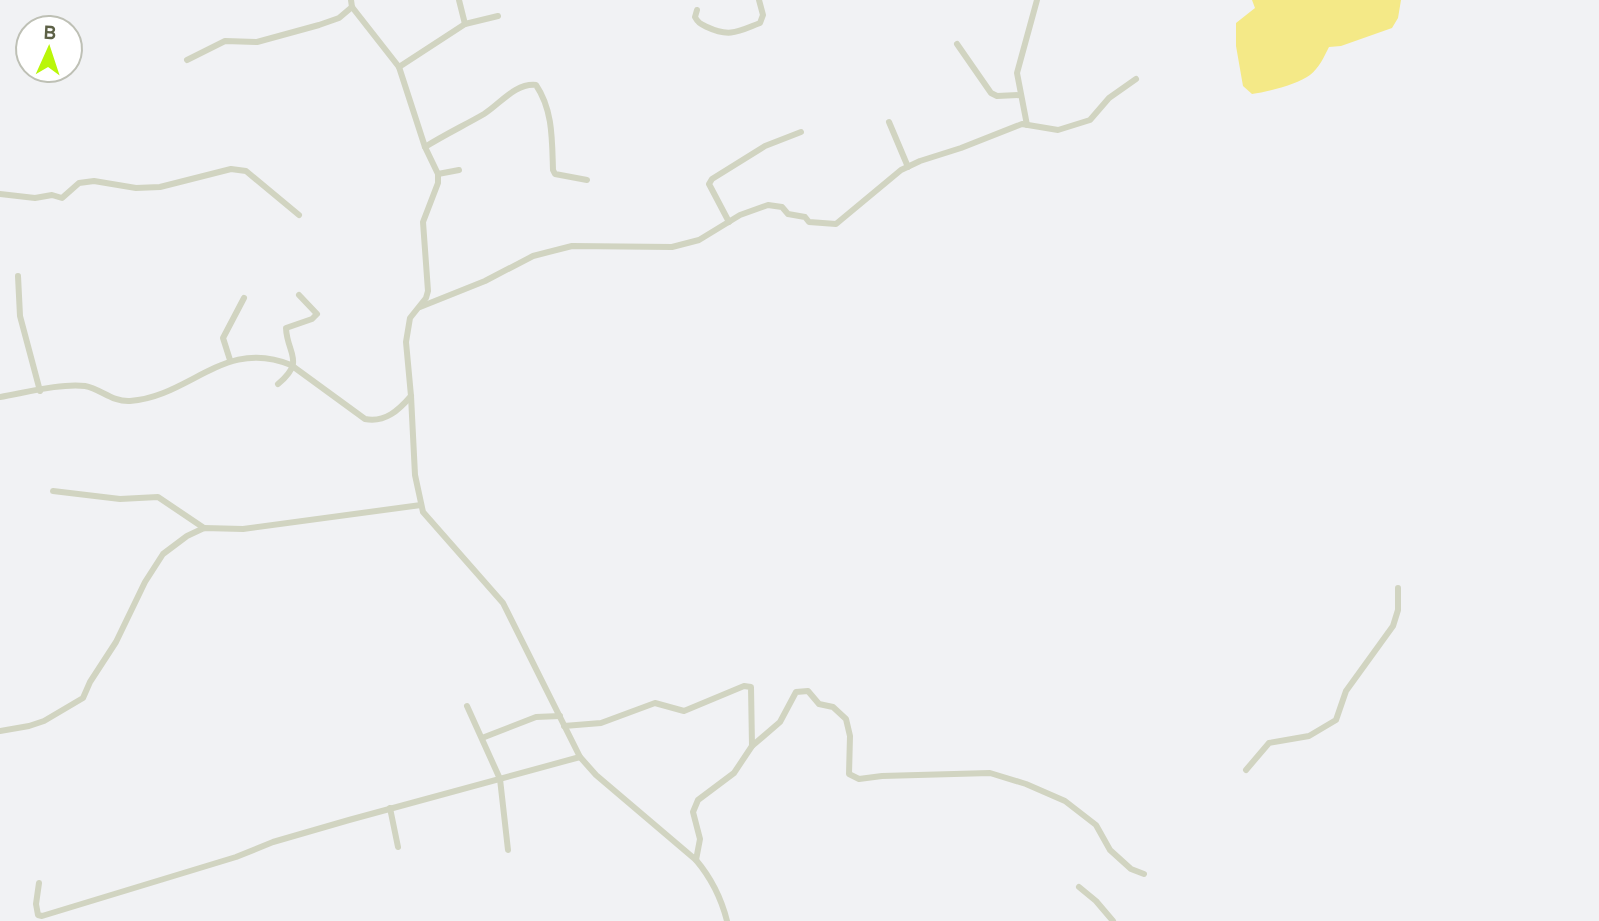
<svg xmlns="http://www.w3.org/2000/svg" width="1599" height="921" viewBox="0 0 1599 921" font-family="Overpass,sans-serif">
	<rect width="100%" height="100%" fill="#f1f2f4"/>
	<path fill="#f4e987" d="M1252 0H1401L1398 18 1392 28 1341 46 1329 47C1324 57 1319 68 1310 75 1298 84 1268 92 1252 94L1243 86 1236 46V23L1255 8Z"/>
	<g fill="none" stroke-linecap="round" stroke-linejoin="round">
		<g stroke="#d1d4c1" stroke-width="6">
			<path d="M351 0 352 7 399 67 425 147 438 174V183L423 222 428 291 426 298 410 318 406 342 411 396 415 475 423 512 503 603 580 757 596 775 696 860C712 879 721 897 727 921"/>
			<path d="M459 0 465 24"/>
			<path d="M697 10 695 17C698 23 701 24 707 27 730 38 739 31 760 23L763 15 759 0"/>
			<path d="M957 44 991 93 997 96 1020 95"/>
			<path d="M187 60 225 41 257 42 319 25 339 18 352 7"/>
			<path d="M399 67 465 24 498 16"/>
			<path d="M889 122 908 167"/>
			<path d="M1027 125 1017 73 1037 0"/>
			<path d="M425 147C444 135 465 125 484 114 500 104 515 83 536 85 553 110 552 140 553 170L555 174 587 180"/>
			<path d="M438 174 459 170"/>
			<path d="M0 194 35 198 52 195 62 198 79 183 94 181 136 188 160 187 231 169 246 171 299 215"/>
			<path d="M729 222 709 184 712 179 765 146 801 132"/>
			<path d="M18 276 20 316 40 391"/>
			<path d="M420 307 485 281 533 256 572 246 672 247 699 240 740 215 768 205 782 207 788 214 805 217 809 222 836 224 901 170 920 161 961 148 1022 124 1058 130 1090 120 1109 98 1136 79"/>
			<path d="M230 360 223 338 244 298"/>
			<path d="M278 384C306 361 287 354 286 328L312 319 317 314 299 295"/>
			<path d="M0 397C24 393 61 383 85 386 101 389 112 402 130 401 190 397 225 337 291 365L365 419C385 423 399 410 411 396"/>
			<path d="M53 491 120 499 158 497 204 528"/>
			<path d="M467 706 500 779 508 850"/>
			<path d="M564 726 601 723 655 703 684 711 744 686 751 687 752 746 780 722 796 692 808 691 819 704 833 707 846 719 850 736 849 774 859 779 882 776 990 773 1026 784 1065 801 1096 825 1110 850 1131 869 1144 874"/>
			<path d="M0 731 29 726 44 721 83 698 90 682 116 642 145 582 163 554 187 536 204 528 243 529 421 505"/>
			<path d="M482 738 536 717 560 716"/>
			<path d="M1246 770 1269 743 1309 736 1336 720 1346 691 1393 626 1398 610V588"/>
			<path d="M390 808 398 847"/>
			<path d="M696 860 700 839 693 812 698 800 734 773 752 746"/>
			<path d="M39 883 36 904 38 915 42 916 236 857 273 842 349 820 580 757"/>
			<path d="M1079 887 1096 901 1113 921"/>
		</g>
	</g>
	<g transform="translate(49 49) rotate(3)"><circle r="33" fill="#ffffff" stroke="#bec0b5" stroke-width="2"/>
	<path d="M0-5L12 26L0 18L-12 26Z" fill="#b9f609"/>
	<text y="-10" font-size="19" font-weight="bold" text-anchor="middle" fill="#5d6147">B</text>
	</g>
</svg>
